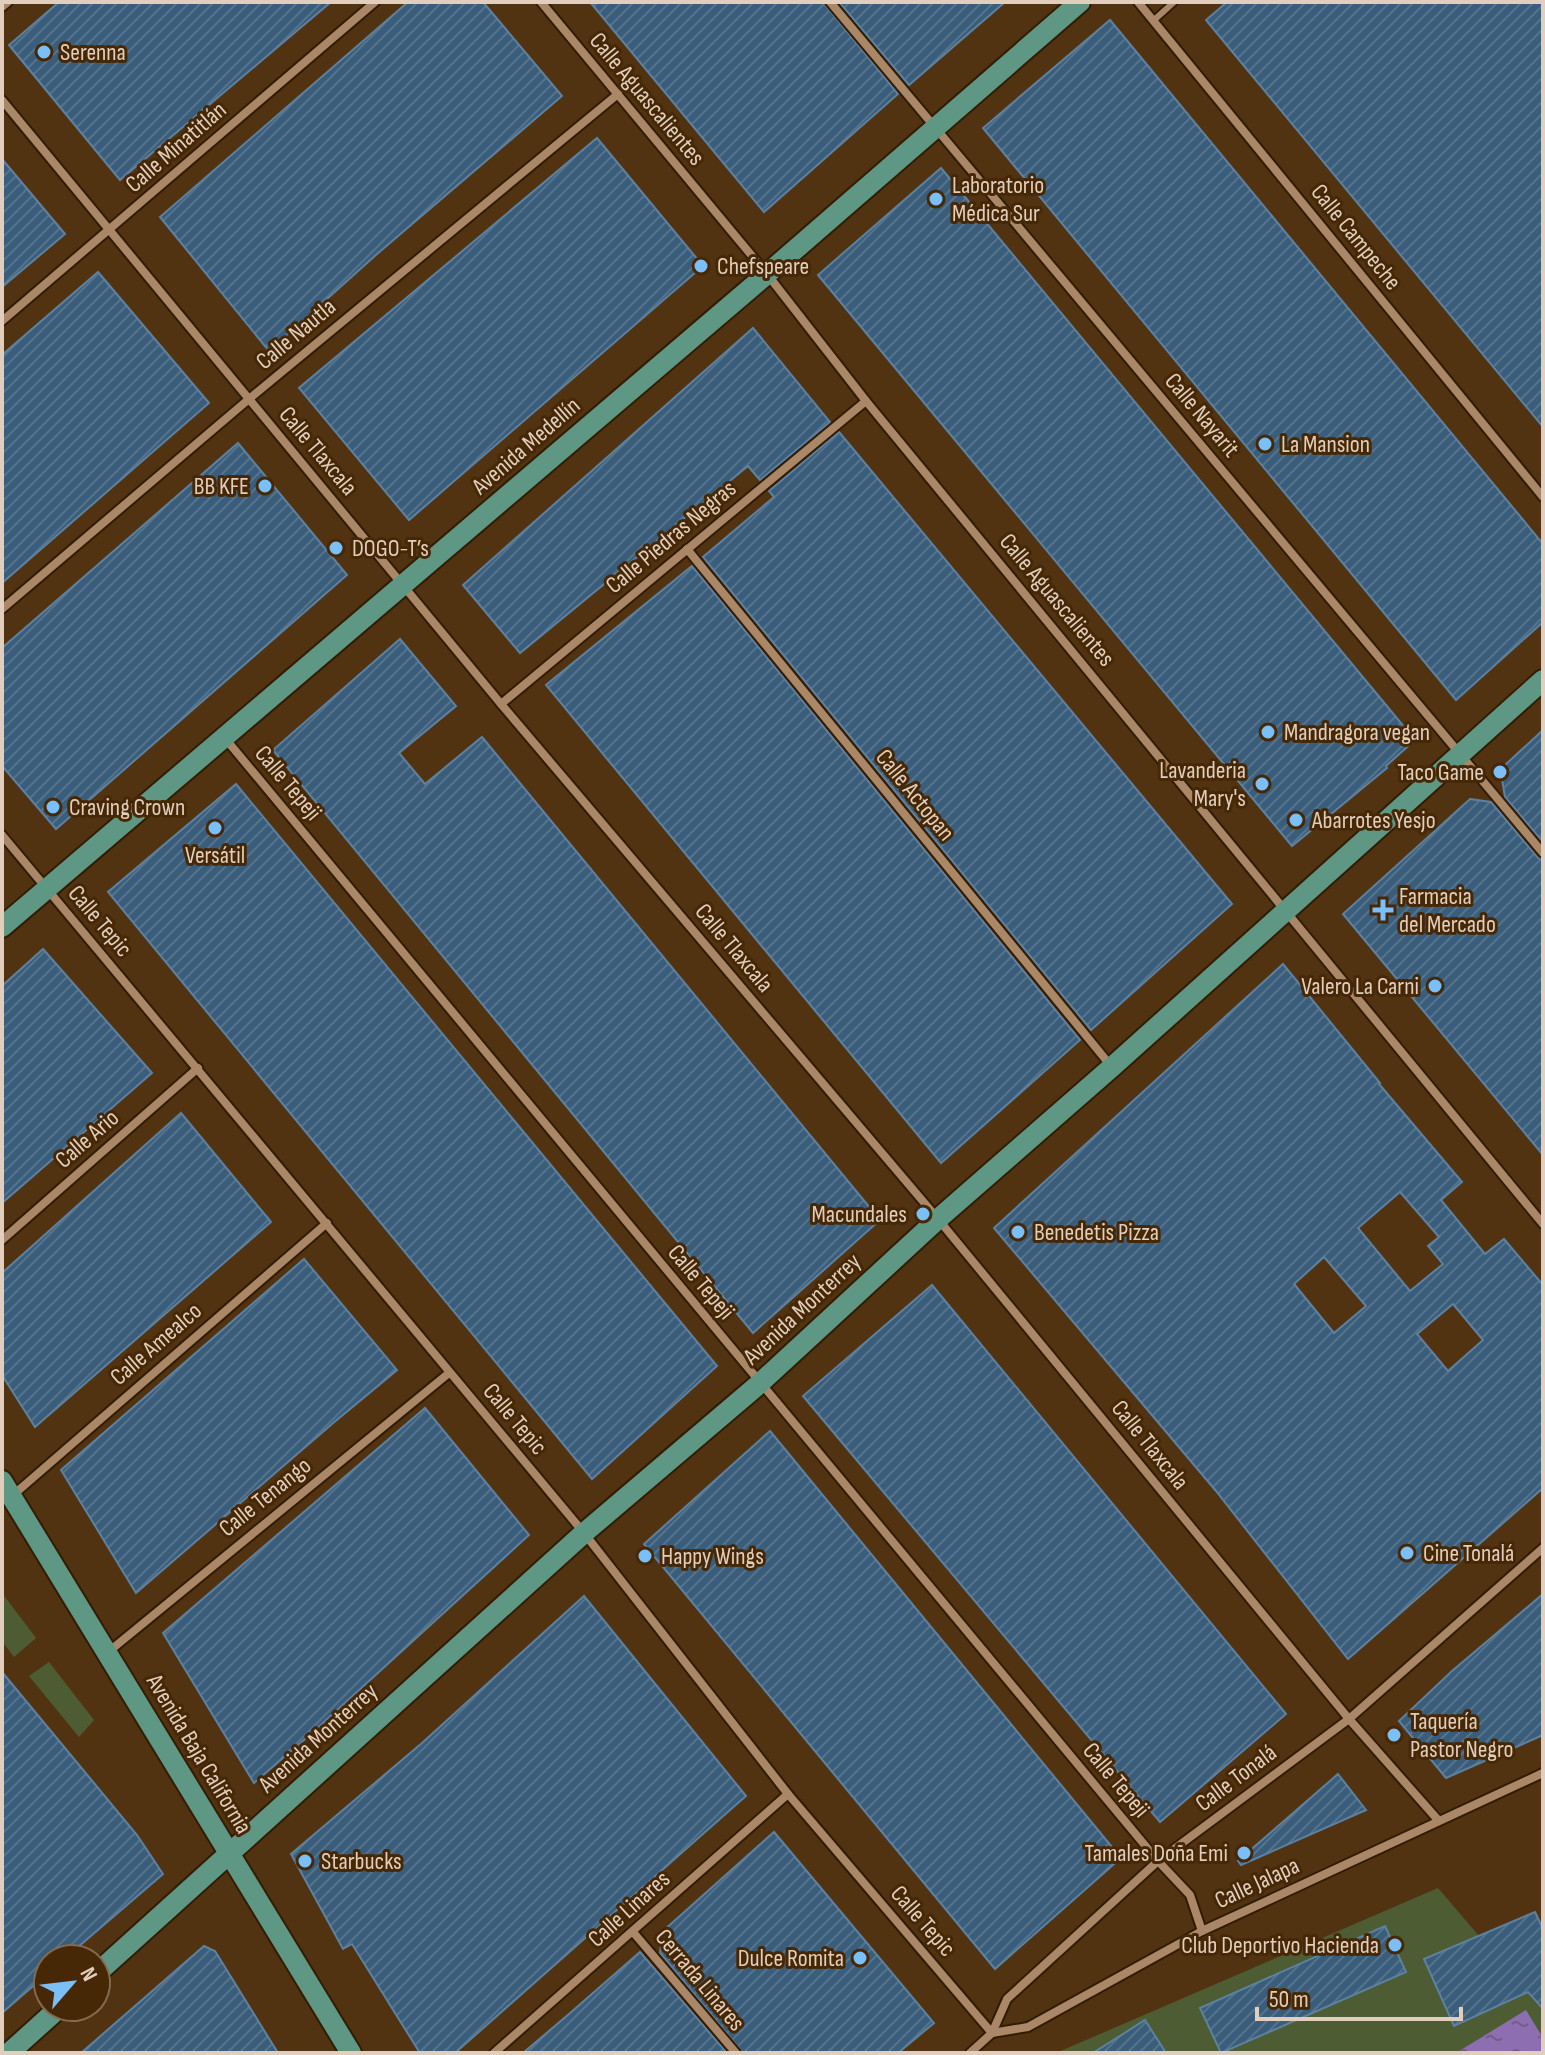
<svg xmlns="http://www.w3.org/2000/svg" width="1545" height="2055" viewBox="0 0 1545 2055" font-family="'Sofia Sans Condensed',sans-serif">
	<defs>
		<pattern id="water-ripples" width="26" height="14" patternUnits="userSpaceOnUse" patternTransform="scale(2)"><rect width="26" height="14" fill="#8d6eb0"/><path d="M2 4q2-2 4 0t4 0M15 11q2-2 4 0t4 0" fill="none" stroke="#735d86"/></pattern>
		<pattern id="building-hatch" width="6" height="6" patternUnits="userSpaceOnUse" patternTransform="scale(2)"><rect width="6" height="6" fill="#395d7a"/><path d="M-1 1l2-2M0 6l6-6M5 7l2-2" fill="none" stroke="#55738b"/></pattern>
	</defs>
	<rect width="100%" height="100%" fill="#513312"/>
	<g fill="#4d5c32">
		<path d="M2 1593 36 1638 14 1657 2 1641Z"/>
		<path d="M49 1662 94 1720 79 1737 29 1676Z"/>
		<path d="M1438 1888 1543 2011V2053H1056Z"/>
	</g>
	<path fill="url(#water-ripples)" d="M1526 2010 1543 2038V2053H1456Z"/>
	<g fill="url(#building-hatch)" stroke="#5d82a1" stroke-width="2" fill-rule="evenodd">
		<path d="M59 2H331L120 180 9 45Z"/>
		<path d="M408 2H483L562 96 377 254 269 351 160 217Z"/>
		<path d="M590 2H823L898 94 764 212Z"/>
		<path d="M839 2H1005L909 85Z"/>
		<path d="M1227 2H1543V427L1206 20Z"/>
		<path d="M1110 20 1543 544V622L1456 700 983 128Z"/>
		<path d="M597 138 703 266 409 520 299 388Z"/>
		<path d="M2 159 65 234 2 287Z"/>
		<path d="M941 168 1415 740 1386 766 1387 768 1292 846 818 275Z"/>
		<path d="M98 272 209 403 2 583V355Z"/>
		<path d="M753 328 830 422 760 480 748 466 520 653 463 585Z"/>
		<path d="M839 432 1232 904 1091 1030 703 557 774 497 769 491Z"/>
		<path d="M238 443 347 575 56 829 2 766V648Z"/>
		<path d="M692 566 1080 1040 941 1163 546 685Z"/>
		<path d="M400 639 456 706 399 753 425 784 482 737 880 1220 753 1333 273 750Z"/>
		<path d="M1543 730V842L1505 797 1501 773 1504 766Z"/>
		<path d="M236 784 717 1366 592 1479 108 892Z"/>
		<path d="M1470 799 1491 802 1538 858 1543 860V1155L1343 914Z"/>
		<path d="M43 949 152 1073 2 1203V986Z"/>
		<path d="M1283 964 1380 1083 1379 1084 1462 1182 1441 1200 1485 1254 1504 1239 1543 1285V1488L1348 1659 1216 1491 994 1228ZM1400 1192 1439 1237 1428 1246 1443 1264 1410 1291 1358 1228ZM1324 1257 1366 1306 1334 1333 1294 1284ZM1453 1304 1483 1340 1448 1371 1417 1334Z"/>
		<path d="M181 1113 271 1222 35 1427 2 1375V1273Z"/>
		<path d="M304 1259 397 1370 332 1424 136 1593 61 1470Z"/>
		<path d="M932 1285 1286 1714 1160 1822 803 1396Z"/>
		<path d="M425 1408 529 1535 312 1733 254 1783 163 1633Z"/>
		<path d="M770 1431 1121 1858 995 1969 644 1544Z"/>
		<path d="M1543 1594V1735L1446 1778 1399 1721 1452 1671Z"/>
		<path d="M584 1596 746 1796 455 2053H420L352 1944 343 1949 291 1854 422 1743Z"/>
		<path d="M2 1672 137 1835 163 1874 64 1959H48V1973L2 2013Z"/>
		<path d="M1338 1774 1366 1810 1241 1865 1238 1861Z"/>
		<path d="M774 1832 934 2023 898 2053H743L660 1953 663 1931Z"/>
		<path d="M1535 1912 1543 1929V2009L1528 1992 1454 2026 1424 1959Z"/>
		<path d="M1385 1926 1406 1972 1221 2053 1200 2008Z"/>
		<path d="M204 1946 215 1951 278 2053H81Z"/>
		<path d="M640 1952 727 2053H523L569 2014Z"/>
		<path d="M1145 2020 1166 2053H1093Z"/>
	</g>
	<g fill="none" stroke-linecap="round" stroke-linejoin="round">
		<g stroke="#321c03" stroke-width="10">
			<path id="lane" d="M1153 21 1174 2"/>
		</g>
		<g stroke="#321c03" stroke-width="12">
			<g id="street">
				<path d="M541 2 767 274 866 401 1543 1224"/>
				<path d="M830 2 1543 853"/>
				<path d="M1138 2 1543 497"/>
				<path d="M2 7 8 2"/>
				<path d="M2 100 501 704 938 1219 1349 1719 1438 1820"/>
				<path d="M2 321 375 2"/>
				<path d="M687 549 1111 1066"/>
				<path d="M2 609 249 399 618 94"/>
				<path d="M501 704 866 401"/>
				<path d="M224 737 1158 1861 1190 1895 1202 1931"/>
				<path d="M2 835 584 1533 788 1794 992 2033"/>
				<path d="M2 1240 198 1068"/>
				<path d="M12 1496 327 1223"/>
				<path d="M107 1653 449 1373"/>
				<path d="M633 1932 736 2053"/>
				<path d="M992 2033 1028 2027 1202 1931 1543 1773"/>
				<path d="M494 2053 788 1794"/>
				<path d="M970 2053 992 2033 1007 1999 1158 1861 1349 1719 1543 1548"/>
			</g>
		</g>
		<g stroke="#321c03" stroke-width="24">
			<g id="primary">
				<path d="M2 927 767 274 1080 2"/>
				<path d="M2 1481 351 2053"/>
				<path d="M96 1974 584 1533 759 1384 938 1219 1112 1067 1543 680"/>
				<path d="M9 2053 60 2007"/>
			</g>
		</g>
		<use href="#lane" stroke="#aa8766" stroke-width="6"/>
		<use href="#street" stroke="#aa8766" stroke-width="8"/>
		<use href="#primary" stroke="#5e9884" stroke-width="20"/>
	</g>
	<g fill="#7abff8" stroke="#462806" stroke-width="3">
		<circle cx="44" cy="52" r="8"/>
		<circle cx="936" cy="199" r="8"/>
		<circle cx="701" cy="266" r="8"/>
		<circle cx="1265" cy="444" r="8"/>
		<circle cx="265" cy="486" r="8"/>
		<circle cx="336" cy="548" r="8"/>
		<circle cx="1268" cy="732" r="8"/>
		<circle cx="1500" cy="772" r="8"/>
		<circle cx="1262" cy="784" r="8"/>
		<circle cx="53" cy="807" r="8"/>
		<circle cx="1296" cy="820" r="8"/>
		<circle cx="215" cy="828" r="8"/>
		<path d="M1379 898h8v8h8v8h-8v8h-8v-8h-8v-8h8z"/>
		<circle cx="1435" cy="986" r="8"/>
		<circle cx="923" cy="1214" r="8"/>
		<circle cx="1018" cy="1232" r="8"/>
		<circle cx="1407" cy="1553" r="8"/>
		<circle cx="645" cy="1556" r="8"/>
		<circle cx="1394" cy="1735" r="8"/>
		<circle cx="1244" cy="1853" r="8"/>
		<circle cx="305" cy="1861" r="8"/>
		<circle cx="1395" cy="1945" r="8"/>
		<circle cx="860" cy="1958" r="8"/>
	</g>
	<g text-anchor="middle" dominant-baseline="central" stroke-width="6" stroke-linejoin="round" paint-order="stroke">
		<g font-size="24" fill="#e1cebc" stroke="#462806" text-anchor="start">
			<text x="60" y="52">Serenna</text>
			<text x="952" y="185">Laboratorio<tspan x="952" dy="28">Médica Sur</tspan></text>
			<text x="717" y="266">Chefspeare</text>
			<text x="1281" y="444">La Mansion</text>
			<text x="249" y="486" text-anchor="end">BB KFE</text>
			<text x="352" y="548">DOGO-T’s</text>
			<text x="1284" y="732">Mandragora vegan</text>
			<text x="1246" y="770" text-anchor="end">Lavanderia<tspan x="1246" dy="28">Mary's</tspan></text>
			<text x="1484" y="772" text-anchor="end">Taco Game</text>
			<text x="69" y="807">Craving Crown</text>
			<text x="1312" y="820">Abarrotes Yesjo</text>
			<text x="215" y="855" text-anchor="middle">Versátil</text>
			<text x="1399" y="896">Farmacia<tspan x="1399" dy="28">del Mercado</tspan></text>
			<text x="1419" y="986" text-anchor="end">Valero La Carni</text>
			<text x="907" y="1214" text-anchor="end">Macundales</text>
			<text x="1034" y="1232">Benedetis Pizza</text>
			<text x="1423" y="1553">Cine Tonalá</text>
			<text x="661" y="1556">Happy Wings</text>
			<text x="1410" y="1721">Taquería<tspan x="1410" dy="28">Pastor Negro</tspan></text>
			<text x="1228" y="1853" text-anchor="end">Tamales Doña Emi</text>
			<text x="321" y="1861">Starbucks</text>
			<text x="1379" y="1945" text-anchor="end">Club Deportivo Hacienda</text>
			<text x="844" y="1958" text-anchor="end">Dulce Romita</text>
		</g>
		<g font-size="24" fill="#e1cebc" stroke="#462806">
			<text transform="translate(647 99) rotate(50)">Calle Aguascalientes</text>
			<text transform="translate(176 147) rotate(-41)">Calle Minatitlán</text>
			<text transform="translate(1356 237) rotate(51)">Calle Campeche</text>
			<text transform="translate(296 334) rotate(-40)">Calle Nautla</text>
			<text transform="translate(1202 415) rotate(50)">Calle Nayarit</text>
			<text transform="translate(526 446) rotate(-41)">Avenida Medellín</text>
			<text transform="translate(318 451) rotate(50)">Calle Tlaxcala</text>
			<text transform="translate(671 537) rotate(-40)">Calle Piedras Negras</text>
			<text transform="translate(1057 600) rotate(50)">Calle Aguascalientes</text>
			<text transform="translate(288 783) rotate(50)">Calle Tepeji</text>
			<text transform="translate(915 795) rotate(51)">Calle Actopan</text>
			<text transform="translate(100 921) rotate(50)">Calle Tepic</text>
			<text transform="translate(734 948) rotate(50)">Calle Tlaxcala</text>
			<text transform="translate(87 1139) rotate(-41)">Calle Ario</text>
			<text transform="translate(701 1282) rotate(50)">Calle Tepeji</text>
			<text transform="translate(802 1309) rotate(-43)">Avenida Monterrey</text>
			<text transform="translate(156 1344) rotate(-41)">Calle Amealco</text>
			<text transform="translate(515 1419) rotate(50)">Calle Tepic</text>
			<text transform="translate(1150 1445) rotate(51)">Calle Tlaxcala</text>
			<text transform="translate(265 1497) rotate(-39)">Calle Tenango</text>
			<text transform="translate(318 1738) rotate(-42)">Avenida Monterrey</text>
			<text transform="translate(199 1754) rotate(59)">Avenida Baja California</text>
			<text transform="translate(1236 1778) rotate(-37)">Calle Tonalá</text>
			<text transform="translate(1116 1780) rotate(50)">Calle Tepeji</text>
			<text transform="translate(1257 1883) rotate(-25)">Calle Jalapa</text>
			<text transform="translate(629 1909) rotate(-42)">Calle Linares</text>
			<text transform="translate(923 1921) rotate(49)">Calle Tepic</text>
			<text transform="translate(700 1980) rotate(50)">Cerrada Linares</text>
		</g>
	</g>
	<rect width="1545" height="2055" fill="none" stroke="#e1cebc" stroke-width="8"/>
	<g transform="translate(72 1983) rotate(62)"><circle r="38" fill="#462806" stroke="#846a4f" stroke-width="2"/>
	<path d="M0-6L14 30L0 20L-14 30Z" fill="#7abff8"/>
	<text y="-12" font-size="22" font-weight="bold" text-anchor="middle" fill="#e1cebc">N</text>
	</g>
	<path d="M1257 2007v12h204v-12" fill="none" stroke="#e1cebc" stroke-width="4"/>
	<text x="1269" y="2007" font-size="24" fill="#e1cebc" stroke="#462806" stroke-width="6" paint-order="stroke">50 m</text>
</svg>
